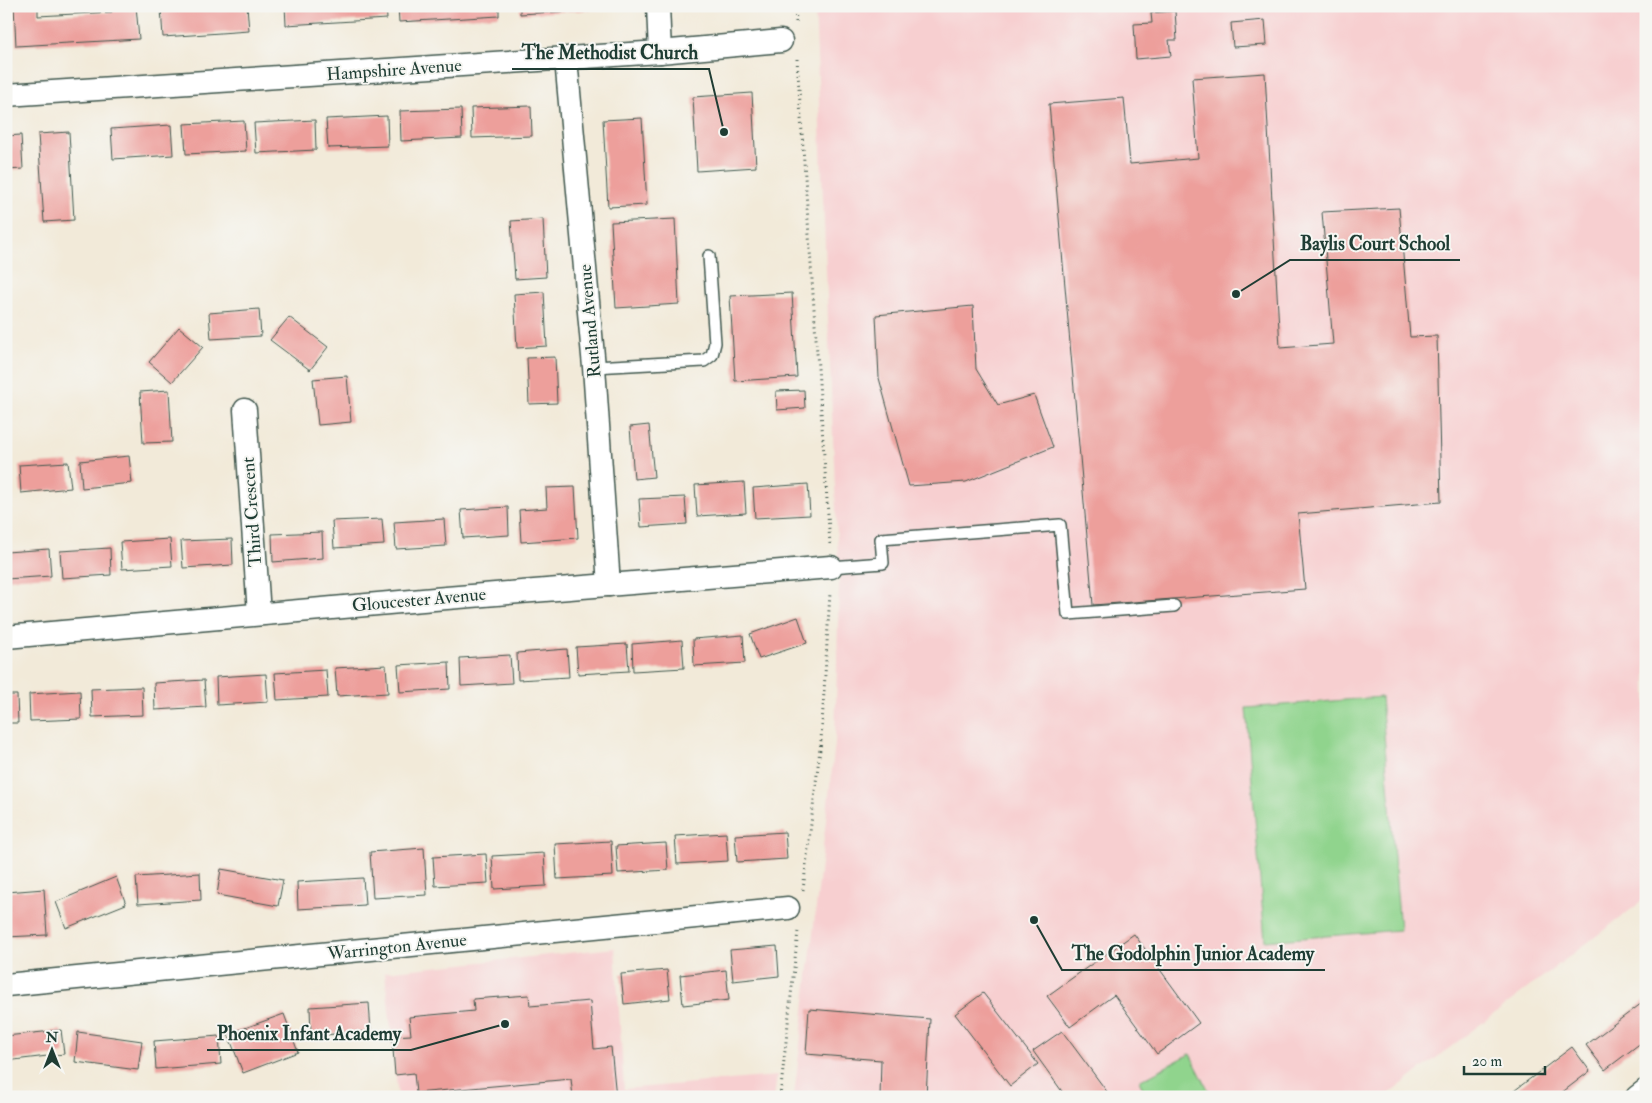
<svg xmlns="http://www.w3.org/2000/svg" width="1652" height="1103" viewBox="0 0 1652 1103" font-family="'IM FELL Double Pica',serif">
	<rect width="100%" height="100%" fill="#f6f6f2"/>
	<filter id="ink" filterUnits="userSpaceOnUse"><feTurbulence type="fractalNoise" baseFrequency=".02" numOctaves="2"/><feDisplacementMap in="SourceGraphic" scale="10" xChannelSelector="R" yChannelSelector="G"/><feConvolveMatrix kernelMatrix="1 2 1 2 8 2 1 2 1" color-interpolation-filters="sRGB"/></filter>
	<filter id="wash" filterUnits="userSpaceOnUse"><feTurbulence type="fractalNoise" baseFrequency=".0096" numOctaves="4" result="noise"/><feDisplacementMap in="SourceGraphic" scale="20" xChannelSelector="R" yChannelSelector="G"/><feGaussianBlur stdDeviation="1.12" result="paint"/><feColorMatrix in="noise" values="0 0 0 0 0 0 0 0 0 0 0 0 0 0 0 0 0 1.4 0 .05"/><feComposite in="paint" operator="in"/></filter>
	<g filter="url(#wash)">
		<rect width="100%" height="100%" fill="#f2ead9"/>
		<g fill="#f7cfd0">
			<path d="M815 6H1646V898L1385 1097H794L835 743 839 582Z"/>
			<path d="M615 948 624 1089 777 1076 774 1097H398L385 972Z"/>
		</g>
		<g fill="#90d48d" stroke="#588860">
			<path d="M1381 697 1400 930 1265 941 1246 708Z"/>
			<path d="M1190 1054 1212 1097H1147L1139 1081Z"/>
		</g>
		<g id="blocks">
			<g fill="#ed9f9b">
				<path d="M14 6H38V16L112 12 111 6H136L139 39 16 46Z"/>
				<path d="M205 6H247L249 31 163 37 161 9Z"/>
				<path d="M285 6H386L387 19 286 25Z"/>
				<path d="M398 6H499V16L399 22Z"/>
				<path d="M520 6H620V8L520 14Z"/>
				<path d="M1175 11 1177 40H1169L1171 56 1136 59 1134 24 1152 23 1151 13Z"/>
				<path d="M1265 20 1267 45 1233 47 1231 23Z"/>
				<path d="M1265 73 1280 348 1333 344 1322 212 1399 208 1410 337 1437 336 1441 502 1298 514 1305 589 1093 605 1049 104 1124 98 1130 164 1198 158 1192 78Z"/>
				<path d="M752 93 756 167 697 171 693 97Z"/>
				<path d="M531 106 532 136 472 138 471 108Z"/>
				<path d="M461 109 462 138 401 141 400 111Z"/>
				<path d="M387 116 388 146 328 148 326 119Z"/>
				<path d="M642 118 647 205 608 207 603 120Z"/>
				<path d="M315 120 316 150 256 153 254 123Z"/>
				<path d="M244 121 246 151 186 154 184 124Z"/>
				<path d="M171 125 173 155 113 159 111 129Z"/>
				<path d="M69 132 74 220 44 222 38 134Z"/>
				<path d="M21 135 23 169 6 170V136Z"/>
				<path d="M543 219 546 277 515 279 511 221Z"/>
				<path d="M675 219 679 304 616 308 611 222Z"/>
				<path d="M544 292 547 346 517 348 514 294Z"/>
				<path d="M792 293 797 377 735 381 730 296Z"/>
				<path d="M973 306 976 369 998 405 1034 395 1053 447 966 482 909 486 879 378 876 315Z"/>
				<path d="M259 309 261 336 211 339 209 313Z"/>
				<path d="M289 317 328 347 310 370 270 340Z"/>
				<path d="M179 327 203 347 172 382 149 362Z"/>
				<path d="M555 357 557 403 529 404 527 358Z"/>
				<path d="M347 376 351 422 318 425 313 379Z"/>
				<path d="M169 390 172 442 143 443 140 392Z"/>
				<path d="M804 390 805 408 777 410 776 391Z"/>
				<path d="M649 425 654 477 634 479 630 427Z"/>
				<path d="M129 456 132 483 82 488 80 461Z"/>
				<path d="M68 462 71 488 21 493 19 465Z"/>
				<path d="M744 482 746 513 697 516 695 485Z"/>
				<path d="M808 484 810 515 755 518 753 488Z"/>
				<path d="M575 487 578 538 521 542 519 510 547 508 546 488Z"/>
				<path d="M685 497 687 524 641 527 639 499Z"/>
				<path d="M508 507 509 535 463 538 461 510Z"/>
				<path d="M382 519 384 545 334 548 332 521Z"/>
				<path d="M444 519 446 546 396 549 394 522Z"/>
				<path d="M322 532 323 558 273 562 272 534Z"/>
				<path d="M170 539 172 566 122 569 120 542Z"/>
				<path d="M232 539 233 565 183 568 181 541Z"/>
				<path d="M110 548 111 575 62 578 60 551Z"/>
				<path d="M49 549 51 576 6 579V552Z"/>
				<path d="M798 617 807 643 759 659 750 634Z"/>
				<path d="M743 635 745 663 694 666 693 639Z"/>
				<path d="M682 640 684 668 633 671 632 644Z"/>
				<path d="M627 644 629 671 578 674 576 647Z"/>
				<path d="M567 649 569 677 518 680 517 653Z"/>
				<path d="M510 655 512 683 461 686 460 658Z"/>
				<path d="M449 662 450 689 400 692 398 665Z"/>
				<path d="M386 665 388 693 337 696 335 668Z"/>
				<path d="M326 670 328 697 277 700 275 673Z"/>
				<path d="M266 674 268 702 217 705 216 677Z"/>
				<path d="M204 680 206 707 155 710 154 683Z"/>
				<path d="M142 687 143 715 92 717 91 689Z"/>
				<path d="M80 691 81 719 30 721 29 694Z"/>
				<path d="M6 695H17L18 723H6Z"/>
				<path d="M785 832 787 859 737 862 735 835Z"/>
				<path d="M726 833 728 861 677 864 675 836Z"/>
				<path d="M611 841 613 876 557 879 555 844Z"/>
				<path d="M666 843 668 870 618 873 616 846Z"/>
				<path d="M424 848 427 895 373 898 370 852Z"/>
				<path d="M544 853 546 886 494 889 492 856Z"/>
				<path d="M486 854 488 883 435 886 433 857Z"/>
				<path d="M221 869 283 880 278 906 217 895Z"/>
				<path d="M200 873 201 900 138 904 136 877Z"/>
				<path d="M116 877 126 904 66 928 56 902Z"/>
				<path d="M363 878 365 905 298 909 297 882Z"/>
				<path d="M44 889 47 935 6 937V892Z"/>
				<path d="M1134 934 1199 1023 1157 1054 1114 995 1070 1027 1047 996Z"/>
				<path d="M777 946 779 976 733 981 730 950Z"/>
				<path d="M667 970 670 999 624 1004 621 974Z"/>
				<path d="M726 970 729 1000 683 1005 680 975Z"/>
				<path d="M983 993 1038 1064 1010 1086 955 1014Z"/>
				<path d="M529 995 530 1006 590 1001 594 1049 611 1047 616 1097H573L571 1079 416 1093 414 1073 395 1075 392 1036 411 1035 409 1017 474 1011 473 999Z"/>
				<path d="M1646 1000V1039L1605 1070 1586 1045Z"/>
				<path d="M369 1003 371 1031 311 1036 310 1007Z"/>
				<path d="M809 1009 930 1019 926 1097H880L881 1060 806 1054Z"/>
				<path d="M284 1014 298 1052 243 1073 228 1034Z"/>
				<path d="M61 1030 64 1054 6 1061V1036Z"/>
				<path d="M1062 1031 1111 1097H1066L1033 1051Z"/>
				<path d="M78 1032 142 1041 138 1070 75 1062Z"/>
				<path d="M219 1036 221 1064 156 1069 154 1041Z"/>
				<path d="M1572 1047 1590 1071 1556 1097H1506Z"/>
			</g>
		</g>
	</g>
	<g filter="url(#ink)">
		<use href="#blocks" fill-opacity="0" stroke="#3f574d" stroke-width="1"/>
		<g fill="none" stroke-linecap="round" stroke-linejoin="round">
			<g stroke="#3f574d" stroke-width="14">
				<g id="lane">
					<path d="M594 367 704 361 712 355 715 343 709 256"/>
					<path d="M831 567 883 563 881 539 1060 525 1068 614 1174 606"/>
				</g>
			</g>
			<g stroke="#3f574d" stroke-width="25">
				<g id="street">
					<path d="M658 6 660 52"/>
					<path d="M566 59 594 367 609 585"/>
					<path d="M6 95 660 52 781 41"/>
					<path d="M245 410 259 614"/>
					<path d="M6 637 434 599 831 567"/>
					<path d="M6 985 788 908"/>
					<path d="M1637 1097 1646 1090"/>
				</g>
			</g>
			<g stroke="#3f574d" stroke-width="3" stroke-dasharray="1 4" stroke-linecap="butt">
				<path d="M795 6 796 22"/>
				<path d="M797 59 830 544"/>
				<path d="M803 890 821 741 830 593"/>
				<path d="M780 1097 798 931"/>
			</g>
			<use href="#lane" stroke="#fff" stroke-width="11"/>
			<use href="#street" stroke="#fff" stroke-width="22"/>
		</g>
	</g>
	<g text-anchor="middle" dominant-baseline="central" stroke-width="4" stroke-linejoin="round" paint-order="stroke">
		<g font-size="18" fill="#1f3d34" stroke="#f6f6f2">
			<text transform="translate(394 70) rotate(-4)">Hampshire Avenue</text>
			<text transform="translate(590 321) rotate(-95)">Rutland Avenue</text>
			<text transform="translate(252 512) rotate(-94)">Third Crescent</text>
			<text transform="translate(419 600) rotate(-5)">Gloucester Avenue</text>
			<text transform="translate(397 947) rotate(-6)">Warrington Avenue</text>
		</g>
	</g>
	<path fill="none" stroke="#1f3d34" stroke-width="2" d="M724 132L709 69H512M1236 294L1290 260H1460M1034 920L1062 970H1325M505 1024L411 1050H207"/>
	<g fill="#1f3d34" stroke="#f6f6f2" stroke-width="2">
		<circle cx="724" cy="132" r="5"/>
		<circle cx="1236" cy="294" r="5"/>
		<circle cx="1034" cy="920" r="5"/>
		<circle cx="505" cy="1024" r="5"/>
	</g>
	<g font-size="19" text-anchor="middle" font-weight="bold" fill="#1f3d34" stroke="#f6f6f2" stroke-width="4" stroke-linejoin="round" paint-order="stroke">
		<text x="610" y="59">The Methodist Church</text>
		<text x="1375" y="250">Baylis Court School</text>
		<text x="1193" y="960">The Godolphin Junior Academy</text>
		<text x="309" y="1040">Phoenix Infant Academy</text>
	</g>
	<rect width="1652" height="1103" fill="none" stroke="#f6f6f2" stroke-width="25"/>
	<g transform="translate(52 1050)" stroke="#f6f6f2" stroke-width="4" paint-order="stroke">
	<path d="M0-4L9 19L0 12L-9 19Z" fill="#1f3d34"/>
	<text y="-8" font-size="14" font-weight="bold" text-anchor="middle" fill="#1f3d34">N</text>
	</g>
	<path d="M1464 1066v8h81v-8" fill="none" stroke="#1f3d34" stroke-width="2.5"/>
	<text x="1472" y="1066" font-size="15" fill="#1f3d34" stroke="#f6f6f2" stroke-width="4" paint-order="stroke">20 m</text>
</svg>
